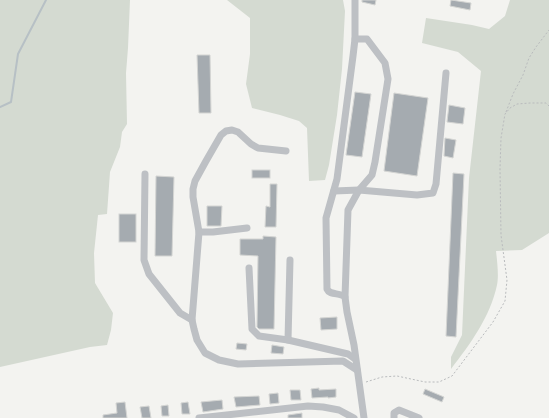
<svg xmlns="http://www.w3.org/2000/svg" width="549" height="418" viewBox="0 0 549 418" font-family="'Alegreya Sans',sans-serif">
	<rect width="100%" height="100%" fill="#f3f3f0"/>
	<g fill="#d4dad1">
		<path d="M0 0H130L128 48 126 73 127 124 122 132 120 147 110 172 107 214 98 215 94 253 95 283 113 313 111 330 107 345 90 347 0 367Z"/>
		<path d="M227 0H343L345 11 342 69 337 115 329 165 325 180 309 181 307 128 299 121 280 115 252 108 246 84 250 54V18Z"/>
		<path d="M510 0H549V233L522 250 496 251C497 260 499 276 497 285 490 317 471 343 451 369V357L462 335 469 178 481 71 458 52 422 43 426 18 472 25 489 29 505 16Z"/>
	</g>
	<g fill="none" stroke-linecap="round" stroke-linejoin="round">
		<path stroke="#b7c0c5" stroke-width="2" d="M0 107 11 102 18 54 46 0"/>
	</g>
	<g fill="#a5abb0" stroke="#d4d5d3">
		<path d="M362 0H376L375 5 362 2Z"/>
		<path d="M451 0 471 3 470 10 450 6Z"/>
		<path d="M197 55H210L211 113H199Z"/>
		<path d="M355 92 371 94 362 157 346 155Z"/>
		<path d="M394 93 428 98 417 176 384 171Z"/>
		<path d="M449 105 465 108 463 124 447 122Z"/>
		<path d="M445 138 456 140 453 158 444 156Z"/>
		<rect x="252" y="170" width="18" height="8"/>
		<path d="M453 173 464 174 456 337 446 336Z"/>
		<path d="M156 176 174 177 172 256H155Z"/>
		<path d="M270 184H277L276 227H265L266 206 270 207Z"/>
		<path d="M207 206H222L221 226H207Z"/>
		<rect x="119" y="214" width="17" height="28"/>
		<path d="M263 236 276 237 274 329H259L257 327 258 256 240 255V239H263Z"/>
		<path d="M337 317V329L321 330 320 318Z"/>
		<path d="M237 343 247 344 246 350 236 349Z"/>
		<path d="M272 345 284 347 283 354 271 353Z"/>
		<path d="M319 388V390L336 389V397L328 398V397L312 398 311 389Z"/>
		<path d="M425 389 444 397 442 402 423 394Z"/>
		<path d="M290 390H300L301 400H291Z"/>
		<path d="M278 393 279 403 270 404 269 394Z"/>
		<path d="M259 396 260 405 236 407 234 397Z"/>
		<path d="M222 400 223 409 203 412 201 402Z"/>
		<path d="M125 402 127 418H103V415L117 413 116 403Z"/>
		<path d="M188 402 190 414H182L181 403Z"/>
		<path d="M168 405 169 416H162L161 406Z"/>
		<path d="M149 406 151 418H142L140 407Z"/>
		<path d="M302 413V418H288V415Z"/>
	</g>
	<g fill="none" stroke-linecap="round" stroke-linejoin="round">
		<g stroke="#b9bbbd" stroke-width="1" stroke-dasharray="2 2" stroke-linecap="butt">
			<path d="M506 112 513 94 523 75 529 58 536 47 549 30"/>
			<path d="M366 382 382 377 397 376 425 382H439L452 376 493 322 505 301 507 280 501 235 500 169 501 138 505 114 510 108 517 104 530 103H546L549 106"/>
		</g>
		<g stroke="#bdc0c4" stroke-width="7">
			<path d="M355 0V39L353 56 337 179 326 218 327 289C330 296 340 292 345 297L347 312 354 345 364 418"/>
			<path d="M145 174 144 260 149 274 180 313 192 320 194 329 197 340 205 353 219 360 238 364 343 361 357 370"/>
			<path d="M334 191 359 190 417 195 433 193 436 184 446 73"/>
			<path d="M199 232H213L247 228"/>
			<path d="M249 268 252 329 259 336 288 340 348 354 355 359"/>
			<path d="M345 297 348 210 359 190 372 175 375 162 388 79 385 63 367 39H355"/>
			<path d="M192 320 199 232 193 197V189L195 181 206 161 221 135 226 131 232 130 238 132 251 144 258 148 286 151"/>
			<path d="M288 340 290 260"/>
			<path d="M199 418 308 406 323 407 339 410 354 418"/>
			<path d="M394 418V413L399 410 419 418"/>
		</g>
	</g>
</svg>
